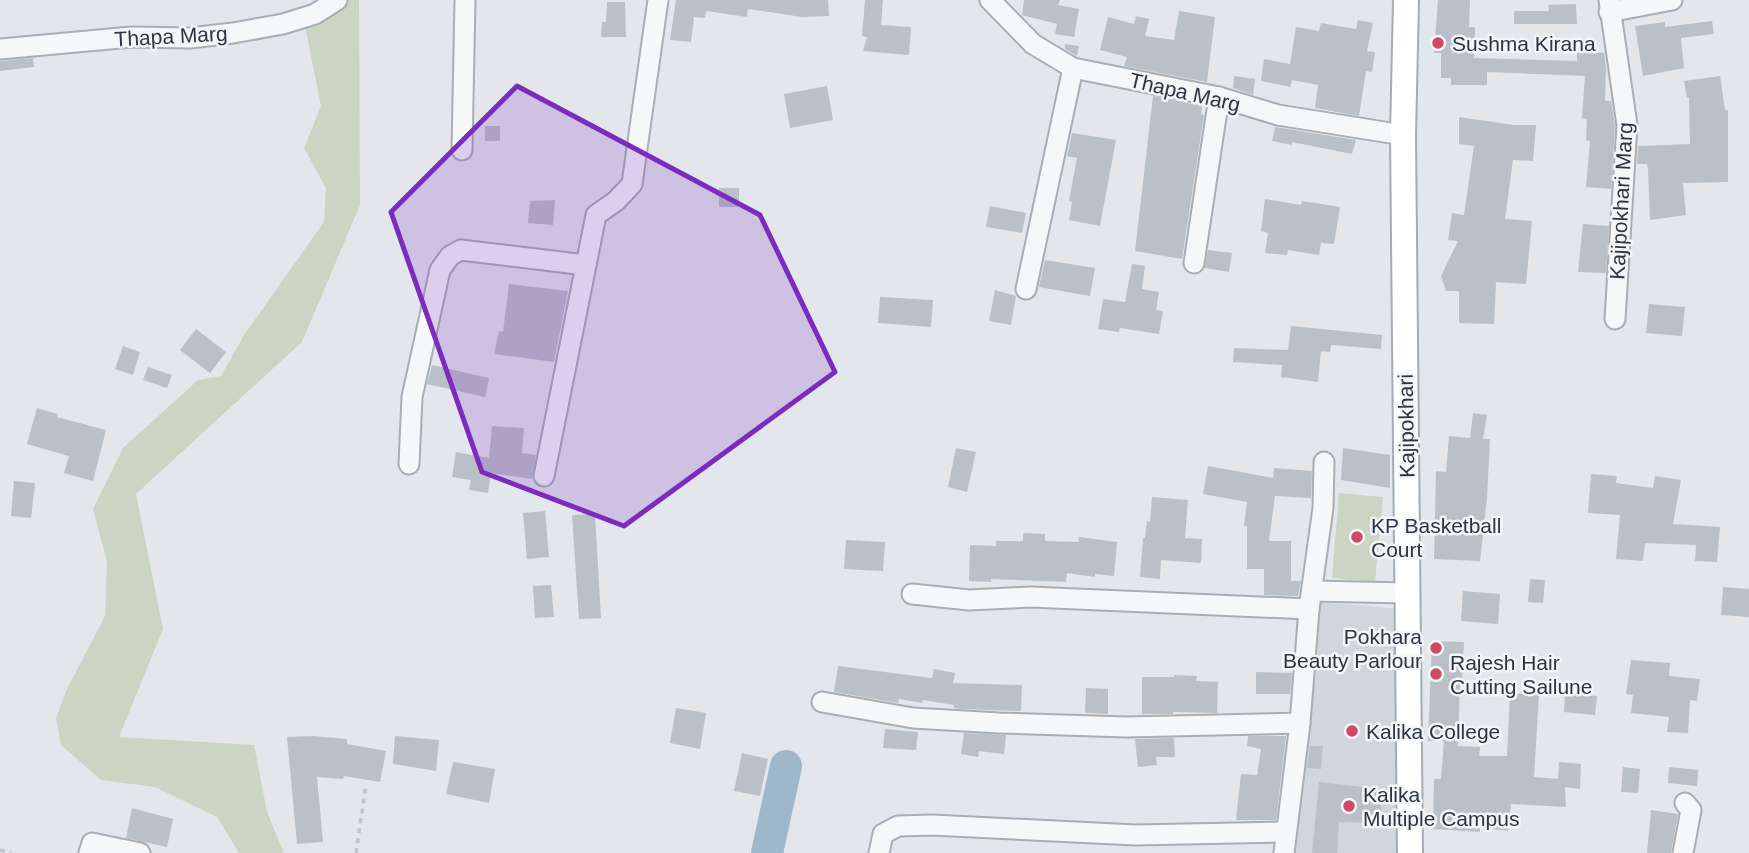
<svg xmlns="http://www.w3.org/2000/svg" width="1749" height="853" viewBox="0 0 1749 853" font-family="Helvetica,sans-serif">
	<rect width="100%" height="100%" fill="#e3e7eb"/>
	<path fill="#d1d6dd" d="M1318 602 1400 609 1398 853H1293Z"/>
	<g fill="#cad5c4">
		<path d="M343 0H359L360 205 302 342 136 494 163 629 119 737 254 745 267 812 284 853H239L217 817 155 787 101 780 61 745 56 718 66 691 105 616 107 562 93 509 123 448 198 380 221 376 244 335 324 222 326 188 304 148 321 106 303 16Z"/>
		<path d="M1339 493 1383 497 1375 582 1332 578Z"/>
	</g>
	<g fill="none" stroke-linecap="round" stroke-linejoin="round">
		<path stroke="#9fb7ca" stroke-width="32" d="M767 853 786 766"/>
	</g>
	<g fill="#bac0c8">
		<path d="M676 0H828L829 16 802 17 748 9 747 17 706 11 705 18 694 17 691 42 670 40Z"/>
		<path d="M865 0H883L881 25 911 27 909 55 863 51 867 37 862 36Z"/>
		<path d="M1024 0H1060L1058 5 1079 9 1074 37 1055 34 1057 24 1022 15Z"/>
		<path d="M1438 0H1470L1469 27H1475L1474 58 1577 61V52L1604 53 1606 68 1605 101H1611L1615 125 1611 189 1586 187 1590 141 1586 140 1587 119 1582 118 1585 76 1487 72V85H1451V78H1441V53H1434Z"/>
		<path d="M607 2H625L626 37H601L602 22H606Z"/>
		<path d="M1576 4 1577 24H1514V11H1549L1548 5Z"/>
		<path d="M1179 11 1215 17 1207 82 1124 66 1127 57 1100 50 1108 17 1134 24 1136 16 1149 19 1145 36 1174 40Z"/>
		<path d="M1358 20 1373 23 1367 51 1375 52 1372 72 1366 71 1359 116 1315 108 1318 85 1292 80 1290 87 1261 81 1264 59 1290 64 1296 27 1319 31 1321 23 1356 29Z"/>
		<path d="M1712 21 1714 34 1681 38 1684 68 1643 76 1635 26 1665 22V27Z"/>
		<path d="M1065 44 1079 46 1077 56 1065 49Z"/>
		<path d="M33 58 34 67 0 71V61Z"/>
		<path d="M1234 76 1255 79 1253 95 1233 88Z"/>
		<path d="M1720 76 1725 110H1728V182L1683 183 1686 215 1650 220 1648 169 1647 164H1637L1638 146 1690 144 1689 97 1687 98 1684 81Z"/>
		<path d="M827 86 833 120 790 128 784 94Z"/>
		<path d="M1153 96 1202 106 1201 114 1204 115 1182 259 1135 251Z"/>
		<path d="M1459 117 1514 125H1536L1533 161 1513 160 1505 219 1532 221 1526 284 1496 282 1494 324 1459 323V291H1446L1441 276 1458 241 1448 240 1452 213 1464 215 1474 146 1459 144Z"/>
		<rect x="485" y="126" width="15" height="15"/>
		<path d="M1275 127 1356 140 1352 154 1292 142V145L1272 141Z"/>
		<path d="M1072 133 1116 140 1100 226 1069 220 1072 202 1069 201 1077 158 1067 156Z"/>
		<rect x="719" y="188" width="20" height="19"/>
		<path d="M1265 199 1301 205 1302 201 1340 207 1334 244 1321 243 1319 255 1288 250 1287 255 1265 253 1268 233 1261 231Z"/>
		<path d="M555 200 553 225 528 223 530 201Z"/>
		<path d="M990 206 1026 213 1022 233 986 227Z"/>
		<path d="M1583 224 1609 226 1606 273 1578 272Z"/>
		<path d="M1208 250 1232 253 1229 272 1205 268Z"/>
		<path d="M1045 260 1095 268 1090 296 1039 287Z"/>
		<path d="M1132 264 1145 266 1142 289 1159 292 1156 310 1163 311 1159 334 1120 328 1119 332 1098 329 1103 299 1125 302Z"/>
		<path d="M509 284 568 291 554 362 494 354 499 331 503 332Z"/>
		<path d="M995 290 1016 296 1011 325 989 321Z"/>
		<path d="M880 297 933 300 931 327 878 323Z"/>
		<path d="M1649 304 1685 307 1682 336 1646 333Z"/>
		<path d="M1291 326 1382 335 1381 349 1331 345 1330 352 1321 351 1318 382 1281 377 1282 365 1233 362 1234 348 1288 350Z"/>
		<path d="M196 329 226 352 210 373 180 350Z"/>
		<path d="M123 346 140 352 133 375 115 369Z"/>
		<path d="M432 365 489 378 485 397 427 384Z"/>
		<path d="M148 367 172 375 167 388 143 380Z"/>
		<path d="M37 408 58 414 57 417 106 430 93 481 64 473 69 456 27 444Z"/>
		<path d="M1473 413 1487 415 1483 439H1490L1487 498 1480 561 1434 559 1436 471 1446 472 1449 436 1470 438Z"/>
		<path d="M492 426 524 428 522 453 536 455 532 479 491 473 488 493 469 490 471 480 452 477 456 452 489 458Z"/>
		<path d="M956 448 976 452 967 492 948 487Z"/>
		<path d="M1343 448 1390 455V488L1341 480Z"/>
		<path d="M1208 466 1273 478 1274 468 1312 471 1311 498 1275 496 1269 541H1291V581H1301L1298 596 1264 595V569H1247V526H1244L1247 502 1203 494Z"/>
		<path d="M1591 474 1617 476 1616 483 1653 488 1655 476 1681 480 1673 524 1720 527 1717 562 1695 561 1696 545 1645 543 1643 561 1616 559 1620 515 1588 513Z"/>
		<path d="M14 481 35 483 31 518 11 516Z"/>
		<path d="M1152 497 1188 500 1185 538 1202 539 1201 563 1161 560 1160 579 1140 577 1143 538H1145L1147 521 1150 522Z"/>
		<path d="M545 511 549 557 527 559 523 513Z"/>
		<path d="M595 514 601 618 579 619 572 515Z"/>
		<path d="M1023 533 1045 534V541L1078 542 1079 537 1117 542 1114 576 1095 574V577L1067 573 1066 582 991 579V582L969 581 970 545 996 546V541H1023Z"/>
		<path d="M846 540 885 542 883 571 844 569Z"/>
		<path d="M1530 579 1545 580 1543 603 1528 602Z"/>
		<path d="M551 585 554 617 535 618 533 586Z"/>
		<path d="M1723 587 1749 589V617L1721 615Z"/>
		<path d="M1463 591 1500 594 1498 624 1461 621Z"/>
		<path d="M1432 641 1464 642 1462 681H1460L1458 746 1480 747 1479 756H1507L1510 693 1539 695 1534 777 1558 779 1559 762 1581 764 1580 789 1565 787 1566 807 1511 804 1508 831 1480 827V832L1433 829 1434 779H1441L1444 741H1428Z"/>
		<path d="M1631 660 1670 663 1669 676 1700 679 1697 701 1690 700 1688 733 1667 732 1669 717 1631 713 1633 695 1626 694Z"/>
		<path d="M838 666 932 678 934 669 955 673 953 683 1022 685 1021 711 961 709 954 708V705L923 700 922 703 899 699 898 703 834 692Z"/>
		<path d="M1256 672 1292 673 1290 694H1256Z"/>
		<path d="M1174 675 1197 676 1196 681 1218 682 1217 713 1173 712V714H1142V677H1174Z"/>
		<path d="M1086 688 1108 689V714L1085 713Z"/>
		<path d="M1565 693 1597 696 1595 715 1564 712Z"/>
		<path d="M676 708 706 713 700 749 670 743Z"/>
		<path d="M885 729 918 732 916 750 883 748Z"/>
		<path d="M964 733 1006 735 1004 754 979 751 978 757 961 754Z"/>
		<path d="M313 736 347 739V744L386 751 380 782 344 776 343 779 317 777 323 842 297 844 287 737Z"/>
		<path d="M395 736 439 740 436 771 393 764Z"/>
		<path d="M1248 736H1286L1276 820H1236L1241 774 1257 775 1261 749 1247 746Z"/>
		<path d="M1174 738 1175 757H1156L1157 765 1138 767 1135 739Z"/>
		<path d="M1310 746H1323L1321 769 1307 768Z"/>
		<path d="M742 753 768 759 760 796 734 791Z"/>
		<path d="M453 762 495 769 489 803 446 794Z"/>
		<path d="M1623 767 1640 769 1638 793 1621 792Z"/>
		<path d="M1669 767 1698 770 1697 786 1668 783Z"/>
		<path d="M1319 782 1380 789 1382 823 1339 822 1337 853H1312Z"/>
		<path d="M132 808 173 819 167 847 126 838Z"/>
		<path d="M1651 810 1678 814 1671 853H1647Z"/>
	</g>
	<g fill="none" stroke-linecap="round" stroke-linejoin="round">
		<g stroke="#a8aeb5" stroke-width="23">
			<g id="minor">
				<path d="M990 0 1033 44 1073 68 1219 97 1278 115 1403 135"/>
				<path d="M1609 0 1627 125 1615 319"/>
				<path d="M1609 12 1672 0"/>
				<path d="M0 49 131 37 190 38 233 33 283 24 315 14 337 0"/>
				<path d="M462 150 465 0"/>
				<path d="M1194 263 1219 97"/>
				<path d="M1026 289 1073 68"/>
				<path d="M409 464 412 397 440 270 450 256 461 250 586 265"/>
				<path d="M544 476 596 215 616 201 632 184 658 0"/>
				<path d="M1312 591 1407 593"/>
				<path d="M912 594 969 600 1031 597 1309 609"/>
				<path d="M822 702 913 718 999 723 1126 727 1300 723 1309 609 1323 508 1324 462"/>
				<path d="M89 853 92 843 140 853"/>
				<path d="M879 853 883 834 898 826 932 825 1136 835 1286 832"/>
				<path d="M1284 853 1300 723"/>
				<path d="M1683 853 1691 810 1685 803"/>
			</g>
		</g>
		<g stroke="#a2acb7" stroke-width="28">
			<path id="major" d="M1406 0 1403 135 1410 853"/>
		</g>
		<g stroke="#c1c5ca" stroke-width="3.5" stroke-dasharray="5 5" stroke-linecap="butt">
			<path d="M0 850 11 853"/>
			<path d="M356 853 366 784"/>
		</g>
		<use href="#minor" stroke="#f6f7f9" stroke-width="19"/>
		<use href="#major" stroke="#fff" stroke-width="24"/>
	</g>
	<path fill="#7b2cbf" fill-opacity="0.2" stroke="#7b2cbf" stroke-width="5" stroke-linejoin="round" d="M517 86 760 215 835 372 624 526 482 472 391 212Z"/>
	<g fill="#ce4a67" stroke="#f3f5f8" stroke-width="2.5">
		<circle cx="1438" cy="43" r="7"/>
		<circle cx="1357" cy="537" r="7"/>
		<circle cx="1436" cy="648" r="7"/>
		<circle cx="1436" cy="674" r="7"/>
		<circle cx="1352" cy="731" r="7"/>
		<circle cx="1349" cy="806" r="7"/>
	</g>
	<g text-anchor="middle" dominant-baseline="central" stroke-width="5" stroke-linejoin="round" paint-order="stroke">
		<g font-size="21" fill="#2b3543" stroke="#f3f5f8">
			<text transform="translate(171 36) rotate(-3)">Thapa Marg</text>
			<text transform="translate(1185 92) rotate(13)">Thapa Marg</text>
			<text transform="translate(1621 201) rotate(-87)">Kajipokhari Marg</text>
			<text transform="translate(1406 426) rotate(-91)">Kajipokhari</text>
		</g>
		<g font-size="21" fill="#2b3543" stroke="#f3f5f8" text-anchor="start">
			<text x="1452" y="43">Sushma Kirana</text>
			<text x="1371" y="525">KP Basketball<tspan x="1371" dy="24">Court</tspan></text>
			<text x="1422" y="636" text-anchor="end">Pokhara<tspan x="1422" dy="24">Beauty Parlour</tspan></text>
			<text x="1450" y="662">Rajesh Hair<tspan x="1450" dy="24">Cutting Sailune</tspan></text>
			<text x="1366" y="731">Kalika College</text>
			<text x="1363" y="794">Kalika<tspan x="1363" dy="24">Multiple Campus</tspan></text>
		</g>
	</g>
</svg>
